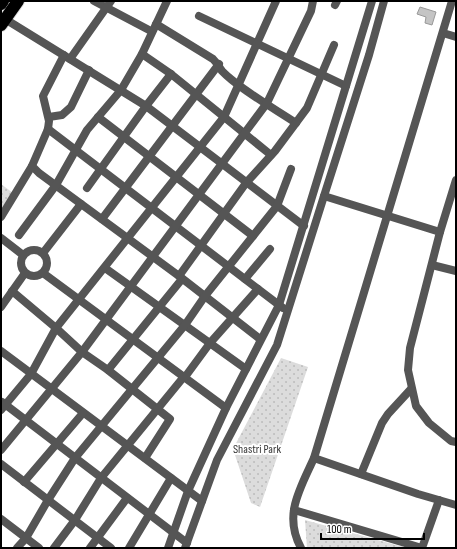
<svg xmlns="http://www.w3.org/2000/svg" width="457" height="549" viewBox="0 0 457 549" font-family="'Sofia Sans Condensed',sans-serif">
	<defs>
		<pattern id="park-dots" width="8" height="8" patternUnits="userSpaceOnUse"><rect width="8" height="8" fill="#dcdcdc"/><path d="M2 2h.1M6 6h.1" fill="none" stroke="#bbb" stroke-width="1.8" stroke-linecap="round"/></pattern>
	</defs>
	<rect width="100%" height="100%" fill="#fff"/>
	<g fill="url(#park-dots)">
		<path d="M1 184 13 193 1 209Z"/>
		<path d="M281 358 308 367 260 507 251 503 233 449Z"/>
		<path d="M305 520 407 548H307Z"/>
	</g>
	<path fill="#c4c4c4" stroke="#999" d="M420 7 436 12 432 25 425 23 426 17 417 14Z"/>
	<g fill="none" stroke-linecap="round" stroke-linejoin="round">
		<g stroke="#dbdbdb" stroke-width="14">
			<g id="highway">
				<path d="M1 4 3 1"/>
				<path d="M1 25 18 1"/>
			</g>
		</g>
		<g stroke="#555" stroke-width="8">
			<path d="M94 1 149 30"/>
			<path d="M335 5 337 1"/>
			<path d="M199 16 346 86"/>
			<path d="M5 19 146 106 304 226"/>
			<path d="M156 24 213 59C217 63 219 67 222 71 238 88 275 109 296 123"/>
			<path d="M443 33 456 37"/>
			<path d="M142 54 171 74 271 155"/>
			<path d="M64 55 43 96 49 121 48 129 32 166 39 173 179 276 260 339"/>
			<path d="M70 59 111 1"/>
			<path d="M49 117 62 115 71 107 89 70"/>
			<path d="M98 117 253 236"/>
			<path d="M48 129 283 308"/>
			<path d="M456 180 440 232 410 348 408 370 416 406 429 423 451 441 456 442"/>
			<path d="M87 188 146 106 171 74"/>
			<path d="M324 196 369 55 384 1"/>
			<path d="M1 217 32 166"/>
			<path d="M102 219 219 64"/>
			<path d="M19 235 56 185 87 130 121 90 142 54 167 1"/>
			<path d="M1 238 23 255"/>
			<circle cx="34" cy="263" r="13"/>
			<path d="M43 253 81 204"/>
			<path d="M432 265 456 271"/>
			<path d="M105 268 246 369"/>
			<path d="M43 273 226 408"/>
			<path d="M179 276 246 183 275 151 307 108 334 45"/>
			<path d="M245 279 270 249"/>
			<path d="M12 291 56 328 82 352 108 370 170 419 145 458"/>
			<path d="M1 307 25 273"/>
			<path d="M1 351 202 501"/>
			<path d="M108 370 182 279"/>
			<path d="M2 402 187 543"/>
			<path d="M1 410 31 374 56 328 224 117 276 1"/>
			<path d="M1 450 82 352 267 103 311 11 313 1"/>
			<path d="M314 458 418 494 456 505"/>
			<path d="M1 464 111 548"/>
			<path d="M361 474 382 423 388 414 411 389"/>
			<path d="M24 482 83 413"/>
			<path d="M294 510 422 548"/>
			<path d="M1 519 39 548"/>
			<path d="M17 548 26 538 48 500 75 458 185 325 205 296 277 206 291 169"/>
			<path d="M54 548 75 520 101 478 182 379 185 377 210 343 258 289"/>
			<path d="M90 548 127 498"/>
			<path d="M129 548 171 478"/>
			<path d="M168 548 188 491 226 408 279 305 372 1"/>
			<path d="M185 548 217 460 277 345 324 196 440 232"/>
			<path d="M301 548C283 515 300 489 314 458L452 1"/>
			<path d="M422 548 439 500"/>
		</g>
		<use href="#highway" stroke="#000" stroke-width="12"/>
	</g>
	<g text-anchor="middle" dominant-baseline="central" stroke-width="4" stroke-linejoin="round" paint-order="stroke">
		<g font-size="12" fill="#333" stroke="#fff">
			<text x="257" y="449">Shastri Park</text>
		</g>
	</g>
	<rect width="457" height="549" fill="none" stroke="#000000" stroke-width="4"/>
	<path d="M321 533v6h103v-6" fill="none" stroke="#000000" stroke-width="2"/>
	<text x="327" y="533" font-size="12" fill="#000000" stroke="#ffffff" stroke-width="3" paint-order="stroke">100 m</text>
</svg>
